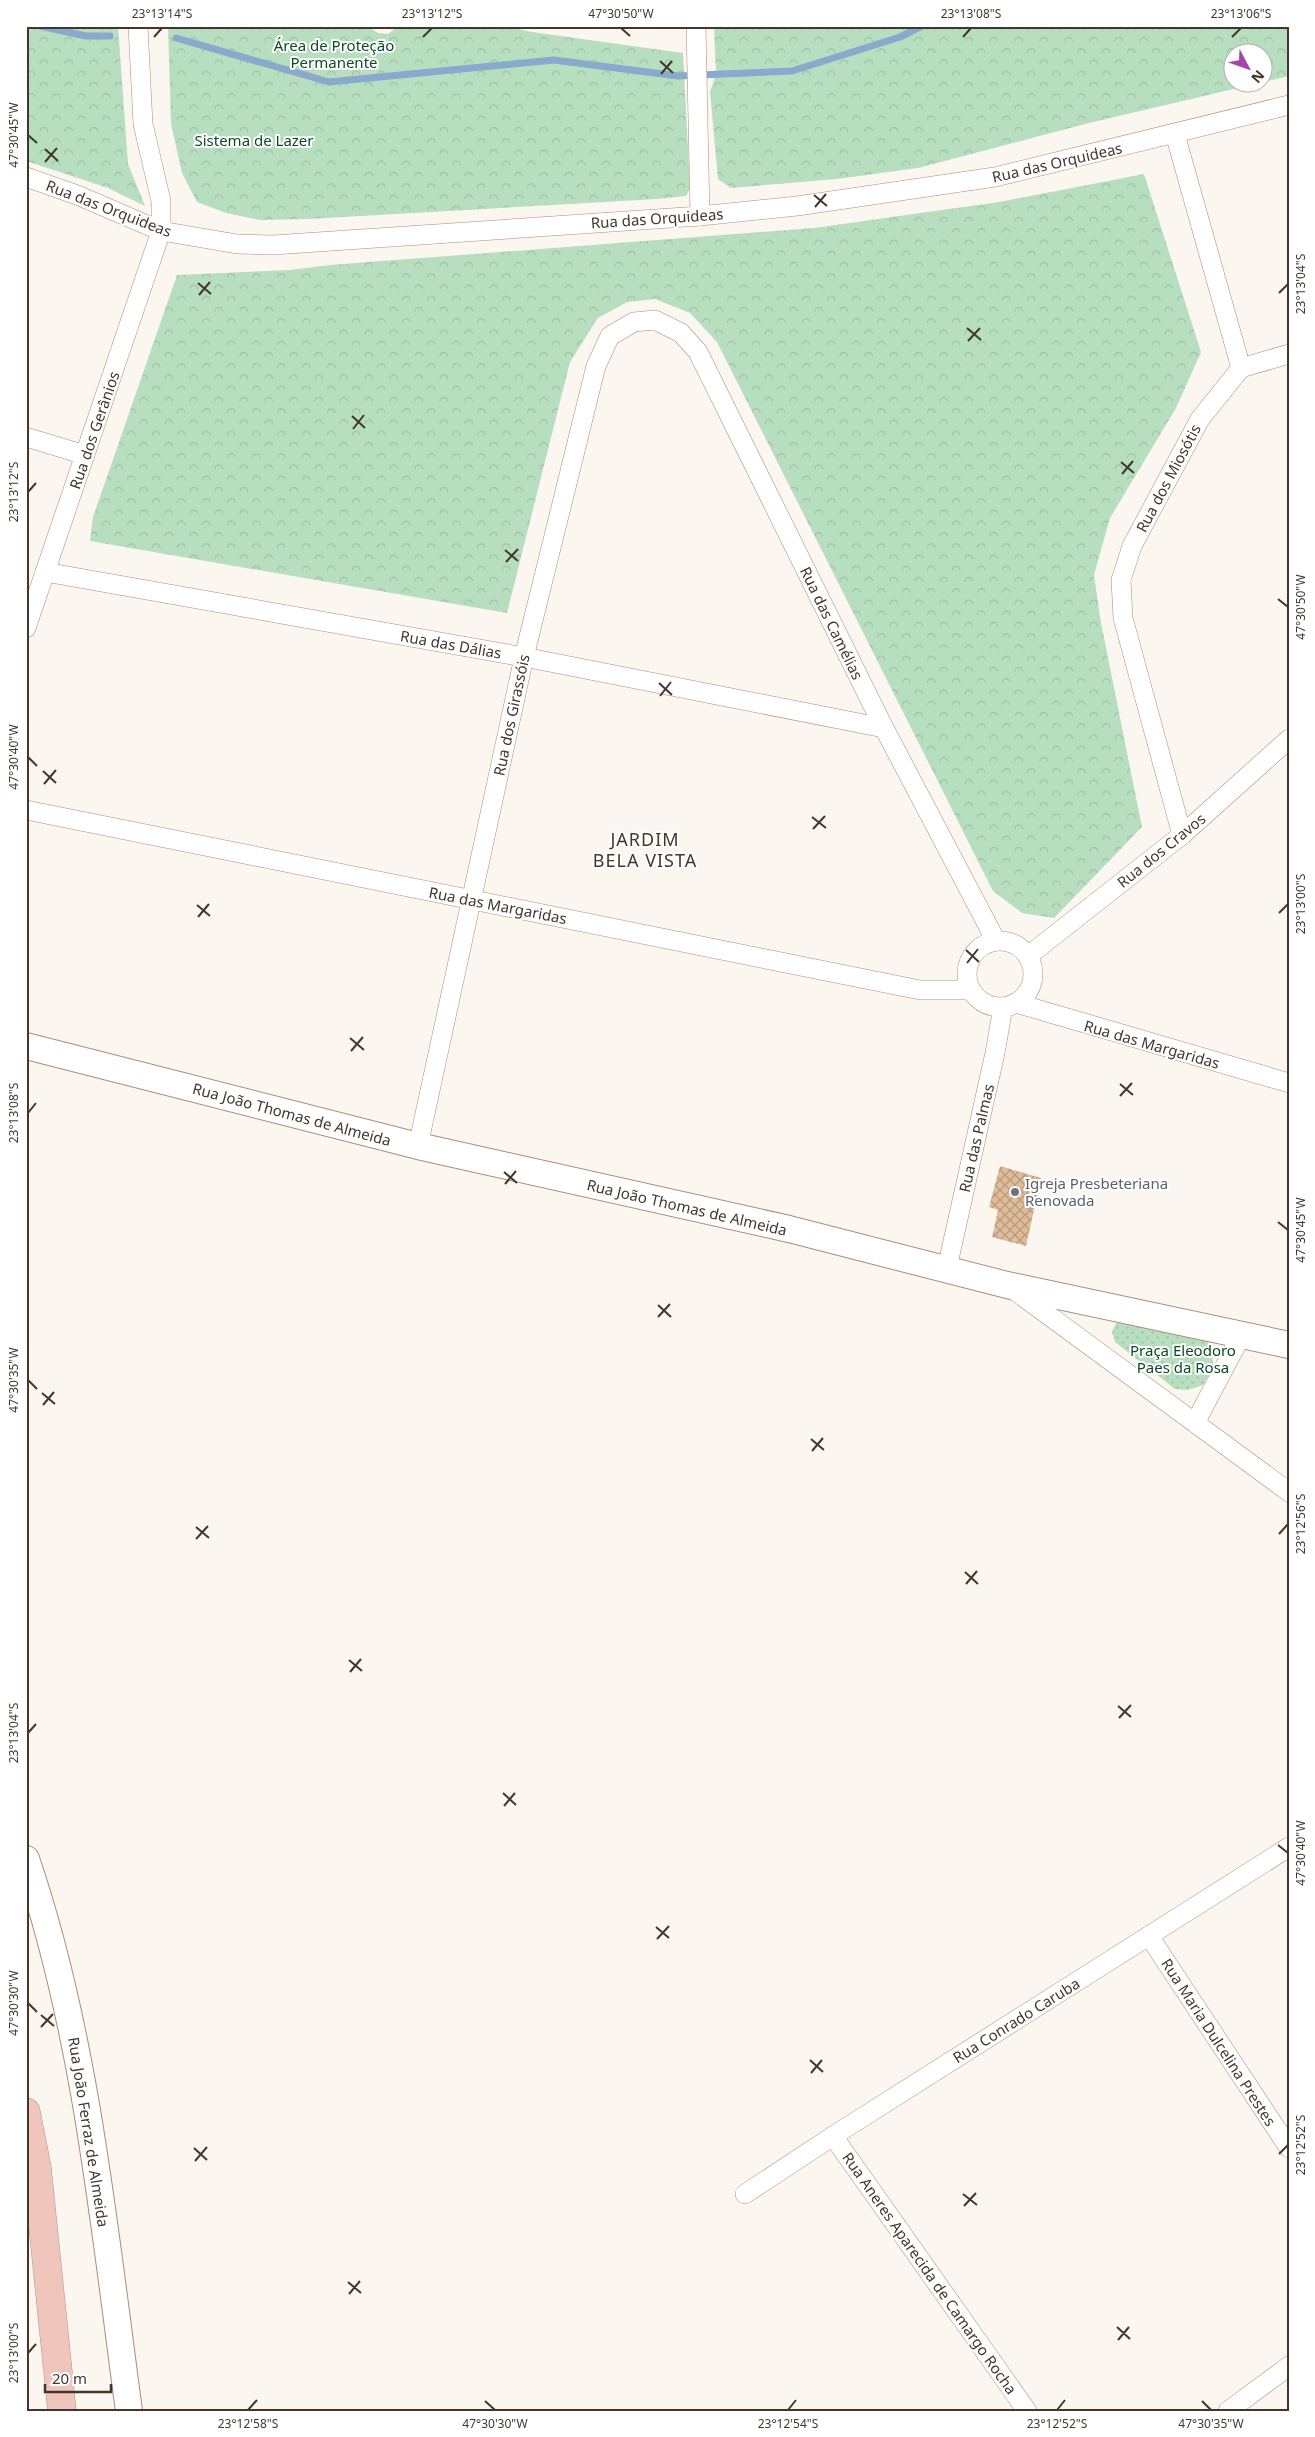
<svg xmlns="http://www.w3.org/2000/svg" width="1315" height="2437" viewBox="0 0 1315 2437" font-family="'Noto Sans',sans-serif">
	<defs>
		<pattern id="forest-crowns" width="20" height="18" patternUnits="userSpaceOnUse" patternTransform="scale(1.25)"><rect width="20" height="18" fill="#b7debf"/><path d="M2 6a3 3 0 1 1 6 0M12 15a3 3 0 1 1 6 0" fill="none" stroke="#9fbfa4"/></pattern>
		<pattern id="park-dots" width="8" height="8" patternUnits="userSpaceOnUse" patternTransform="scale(1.25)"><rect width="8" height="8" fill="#b7debf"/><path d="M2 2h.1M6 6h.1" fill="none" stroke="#9fbfa4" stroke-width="1.8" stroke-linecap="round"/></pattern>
		<pattern id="building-cross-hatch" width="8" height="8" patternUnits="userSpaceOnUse" patternTransform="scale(1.25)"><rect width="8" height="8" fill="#e1bc9b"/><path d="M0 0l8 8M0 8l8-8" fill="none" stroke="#b89a7f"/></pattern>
	</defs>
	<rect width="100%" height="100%" fill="#fcf6f0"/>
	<g fill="url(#forest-crowns)" fill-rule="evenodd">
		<path d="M26 26H118L128 164 145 206 108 188 26 161Z"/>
		<path d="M168 26H367L378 33 388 34 398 26H504L532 32 683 53 690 188 686 196 657 199 308 219 260 220 226 213 197 202 182 173 171 124Z"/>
		<path d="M714 26H1289V76L1089 123 918 168 837 179 731 188 718 179 710 92 716 74ZM1262 52V82H1232V52Z"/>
		<path d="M1144 174 1201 352 1176 408 1110 518 1094 575 1101 623 1142 827 1054 918 1022 913 993 891 717 342 690 313 655 299 627 302 598 318 570 362 507 613 90 541 93 517 177 275 290 270 330 265 814 228 999 202Z"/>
	</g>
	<path fill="url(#park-dots)" d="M1127 1320 1200 1335 1212 1346 1213 1367 1203 1385 1188 1390 1175 1389 1120 1346 1115 1342 1112 1332 1116 1323Z"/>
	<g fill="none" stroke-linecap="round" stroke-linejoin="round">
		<g stroke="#89aacc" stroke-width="7">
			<path d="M40 26 86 36H110"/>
			<path d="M176 38 329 82 554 60 678 76 792 71 900 37 922 26"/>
		</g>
	</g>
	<path fill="url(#building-cross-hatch)" d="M1000 1166 1041 1178 1026 1246 992 1237 998 1210 989 1207Z"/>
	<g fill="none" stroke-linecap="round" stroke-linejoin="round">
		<g stroke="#aa8e75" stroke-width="20">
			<g id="street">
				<path d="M696 26 700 216"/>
				<path d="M1175 134 1241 368"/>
				<path d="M26 177 77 195 161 231 237 244 273 245 700 216 797 206 995 177 1289 105"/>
				<path d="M1241 368 1289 354"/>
				<path d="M26 437 85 455"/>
				<path d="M45 572 524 657 884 728"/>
				<path d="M26 628 161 231V201L143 124 138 26"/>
				<path d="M26 810 920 990H970"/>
				<path d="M1182 835 1123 618 1121 580 1132 546 1200 419 1241 368"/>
				<circle cx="1000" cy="974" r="33"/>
				<path d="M1028 956 1182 835 1289 739"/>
				<path d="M1016 1003 1289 1083"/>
				<path d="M418 1146 524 657 596 366 610 336 634 322 655 320 681 333 698 352 884 728 996 941"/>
				<path d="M947 1268 995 1053 1003 1007"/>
				<path d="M1014 1290 1289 1492"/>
				<path d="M1195 1423 1242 1334"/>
				<path d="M1149 1936 1289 2148"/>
				<path d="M833 2136 1027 2411"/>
				<path d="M745 2194 833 2136 1289 1847"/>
				<path d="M1228 2411 1289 2366"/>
			</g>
		</g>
		<g stroke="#aa8e75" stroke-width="28">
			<g id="secondary">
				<path d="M26 1046 418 1146 789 1229 1007 1285 1289 1345"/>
				<path d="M26 1859C86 2035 104 2227 129 2411"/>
			</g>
		</g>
		<g stroke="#b3938a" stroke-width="29">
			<path id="highway" d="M26 2112 37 2168 62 2411"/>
		</g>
		<use href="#street" stroke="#fff" stroke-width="19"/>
		<use href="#secondary" stroke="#fff" stroke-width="26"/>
		<use href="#highway" stroke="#f0c5bc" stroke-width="28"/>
	</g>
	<path fill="none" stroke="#43372c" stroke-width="2" d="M621 28 630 36M154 37 162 28M423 37 432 28M963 37 971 28M1232 37 1241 28M660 61 673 73M661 74 672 61M28 135 37 143M45 149 58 161M45 162 57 148M814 195 827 206M815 207 826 194M198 283 211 294M1279 293 1288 284M199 295 210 282M967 328 981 340M968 341 980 328M352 416 365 428M353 429 364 415M1121 462 1134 473M1122 474 1133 461M28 492 36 483M505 550 518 561M506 562 518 549M1278 599 1288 607M659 683 672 695M660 696 671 682M28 757 37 766M43 771 56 783M44 784 56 770M812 817 826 828M813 829 825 816M197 905 210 916M1279 913 1288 904M198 917 209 904M966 950 979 962M967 963 978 949M350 1038 364 1050M351 1051 363 1037M1120 1084 1133 1095M1120 1096 1132 1083M28 1113 36 1103M504 1172 517 1183M505 1184 516 1171M1278 1222 1288 1230M658 1305 671 1317M658 1317 670 1304M28 1380 37 1389M42 1393 55 1404M43 1405 54 1392M811 1439 824 1450M812 1451 823 1438M196 1527 209 1538M1279 1534 1288 1524M196 1539 208 1526M965 1572 978 1584M966 1584 977 1571M349 1660 362 1671M350 1672 361 1659M1118 1706 1131 1717M1119 1718 1131 1705M28 1733 36 1724M503 1793 516 1805M504 1806 515 1793M1278 1845 1288 1853M656 1927 669 1938M657 1939 669 1926M28 2003 37 2012M41 2015 54 2026M41 2027 53 2014M810 2060 823 2072M811 2073 822 2060M194 2148 207 2160M1279 2154 1288 2145M195 2161 207 2147M963 2194 977 2205M964 2206 976 2193M348 2282 361 2293M349 2294 360 2281M1117 2327 1130 2339M1118 2340 1129 2327M28 2353 36 2344M485 2401 495 2410M1202 2401 1211 2410M248 2410 257 2400M788 2410 796 2400M1057 2410 1065 2400"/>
	<circle fill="#6b7280" stroke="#fff" stroke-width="2" cx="1015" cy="1192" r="5"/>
	<g text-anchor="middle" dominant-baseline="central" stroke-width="4" stroke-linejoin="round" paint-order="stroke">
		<g font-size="15" fill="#0b4b23" stroke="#fff">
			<text x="334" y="45">Área de Proteção<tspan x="334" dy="17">Permanente</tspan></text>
			<text x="254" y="140">Sistema de Lazer</text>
			<text x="1183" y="1350">Praça Eleodoro<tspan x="1183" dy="17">Paes da Rosa</tspan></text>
		</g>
		<g font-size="15" fill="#43372c" stroke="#fff">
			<text transform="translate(1057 162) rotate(-13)">Rua das Orquideas</text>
			<text transform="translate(109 208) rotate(21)">Rua das Orquideas</text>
			<text transform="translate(657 218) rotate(-4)">Rua das Orquideas</text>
			<text transform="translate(94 430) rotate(-71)">Rua dos Gerânios</text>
			<text transform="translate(1168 478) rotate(-62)">Rua dos Miosótis</text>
			<text transform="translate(832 623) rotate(64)">Rua das Camélias</text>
			<text transform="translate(451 644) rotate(10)">Rua das Dálias</text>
			<text transform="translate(511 715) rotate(-78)">Rua dos Girassóis</text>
			<text transform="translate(1161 850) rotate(-39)">Rua dos Cravos</text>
			<text transform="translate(498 905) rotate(11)">Rua das Margaridas</text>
			<text transform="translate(1152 1044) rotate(16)">Rua das Margaridas</text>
			<text transform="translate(292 1114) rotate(15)">Rua João Thomas de Almeida</text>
			<text transform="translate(976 1138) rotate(-77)">Rua das Palmas</text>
			<text transform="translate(687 1207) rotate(13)">Rua João Thomas de Almeida</text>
			<text transform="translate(1016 2020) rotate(-32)">Rua Conrado Caruba</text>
			<text transform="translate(1219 2042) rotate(57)">Rua Maria Dulcelina Prestes</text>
			<text transform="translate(89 2132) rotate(81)">Rua João Ferraz de Almeida</text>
			<text transform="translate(930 2273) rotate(55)">Rua Aneres Aparecida de Camargo Rocha</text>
		</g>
		<g font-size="15" fill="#5b616d" stroke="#fff" text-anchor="start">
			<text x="1025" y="1183">Igreja Presbeteriana<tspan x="1025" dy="17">Renovada</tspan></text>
		</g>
		<g font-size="18" letter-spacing="1" fill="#43372c" stroke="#fff">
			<text x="645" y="839">JARDIM<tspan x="645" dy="21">BELA VISTA</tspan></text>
		</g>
	</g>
	<rect width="1315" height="2437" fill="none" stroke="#ffffff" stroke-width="55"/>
	<g transform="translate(1248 68) rotate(131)"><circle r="24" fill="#ffffff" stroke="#b4afab"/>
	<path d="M0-4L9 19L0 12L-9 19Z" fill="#a445ad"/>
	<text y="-8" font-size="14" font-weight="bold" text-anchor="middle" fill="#43372c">N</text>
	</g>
	<path d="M45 2384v8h66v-8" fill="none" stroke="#43372c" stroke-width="2.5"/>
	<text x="52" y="2384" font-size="15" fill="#43372c" stroke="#ffffff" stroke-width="4" paint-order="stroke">20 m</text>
	<rect x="28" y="28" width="1260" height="2382" fill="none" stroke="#43372c" stroke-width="2"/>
	<g font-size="12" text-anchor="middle" fill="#43372c">
		<text x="162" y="18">23°13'14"S</text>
		<text x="432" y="18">23°13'12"S</text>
		<text x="621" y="18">47°30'50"W</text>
		<text x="971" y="18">23°13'08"S</text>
		<text x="1241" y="18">23°13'06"S</text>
		<text transform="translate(14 135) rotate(-90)" y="4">47°30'45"W</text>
		<text transform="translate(1301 284) rotate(-90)" y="4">23°13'04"S</text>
		<text transform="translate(14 492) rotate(-90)" y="4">23°13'12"S</text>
		<text transform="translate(1301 607) rotate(-90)" y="4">47°30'50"W</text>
		<text transform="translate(14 757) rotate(-90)" y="4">47°30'40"W</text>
		<text transform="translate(1301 904) rotate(-90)" y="4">23°13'00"S</text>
		<text transform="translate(14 1113) rotate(-90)" y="4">23°13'08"S</text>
		<text transform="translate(1301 1230) rotate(-90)" y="4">47°30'45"W</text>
		<text transform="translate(14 1380) rotate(-90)" y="4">47°30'35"W</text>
		<text transform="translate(1301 1524) rotate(-90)" y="4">23°12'56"S</text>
		<text transform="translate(14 1733) rotate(-90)" y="4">23°13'04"S</text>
		<text transform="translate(1301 1853) rotate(-90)" y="4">47°30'40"W</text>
		<text transform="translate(14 2003) rotate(-90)" y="4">47°30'30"W</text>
		<text transform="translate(1301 2145) rotate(-90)" y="4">23°12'52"S</text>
		<text transform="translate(14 2353) rotate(-90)" y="4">23°13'00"S</text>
		<text x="248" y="2428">23°12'58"S</text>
		<text x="495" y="2428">47°30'30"W</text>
		<text x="788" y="2428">23°12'54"S</text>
		<text x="1057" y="2428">23°12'52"S</text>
		<text x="1211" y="2428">47°30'35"W</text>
	</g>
</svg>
